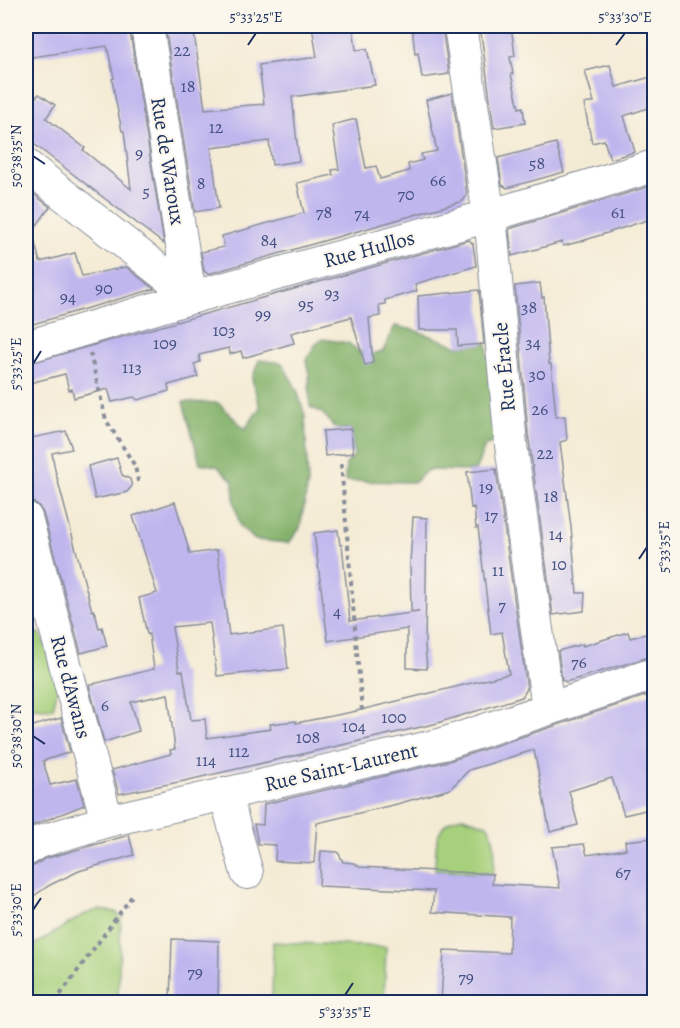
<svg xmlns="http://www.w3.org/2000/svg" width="680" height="1028" viewBox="0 0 680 1028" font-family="Alegreya,serif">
	<rect width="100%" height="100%" fill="#fbf7ec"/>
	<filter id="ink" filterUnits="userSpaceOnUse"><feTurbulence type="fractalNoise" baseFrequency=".0167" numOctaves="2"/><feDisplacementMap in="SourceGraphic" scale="12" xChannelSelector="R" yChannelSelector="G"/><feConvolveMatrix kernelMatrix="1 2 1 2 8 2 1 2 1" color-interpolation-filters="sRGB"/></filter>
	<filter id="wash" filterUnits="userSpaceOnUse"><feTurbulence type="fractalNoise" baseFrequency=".008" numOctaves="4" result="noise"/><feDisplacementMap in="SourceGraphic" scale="24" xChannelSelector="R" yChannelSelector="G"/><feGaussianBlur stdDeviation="1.35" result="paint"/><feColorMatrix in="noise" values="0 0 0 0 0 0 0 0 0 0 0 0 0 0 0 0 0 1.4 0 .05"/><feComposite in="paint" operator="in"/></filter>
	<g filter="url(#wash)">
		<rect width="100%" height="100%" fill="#f4ebd4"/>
		<g fill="#a7d07c" stroke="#61806d" stroke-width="1.5">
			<path d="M26 633H40L60 679 53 708 26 707Z"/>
			<path d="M463 817 488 825C497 842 495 856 493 874L435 870C436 846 433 821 463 817Z"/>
			<path d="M98 910 116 912 121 919 118 1002H26V950L83 915Z"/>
			<path d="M273 942 386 947 384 1002H272Z"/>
		</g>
		<g fill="#85b26c" stroke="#507065" stroke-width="1.5">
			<path d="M395 326 414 330 458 346 487 343 498 439 485 446 475 471 427 470 415 482 345 481 346 464 354 456 351 429C328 430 336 426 323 414 320 411 314 409 310 407L309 374 306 361 315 345 323 339 348 343 366 356 383 351Z"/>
			<path d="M259 360 282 363 297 390 305 416 308 483 300 528 289 543 255 540 240 526 234 501 233 481 217 466 200 463 183 402 218 403 245 429 260 408 252 379Z"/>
		</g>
		<g id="blocks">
			<g fill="#bfb6ee">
				<path d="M26 26H129L164 244 26 138V89L36 97 39 94 55 105 46 118 85 148 83 150 131 189 124 131H122L115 97 112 79 114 78 107 46 26 58Z"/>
				<path d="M165 26H193L205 109 264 104 259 65 317 57 312 26H353L356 50 367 49 375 85 292 97 299 161 272 165 269 141 211 148 219 208 195 212Z"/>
				<path d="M412 26H442L449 74 422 78 418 53 415 54Z"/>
				<path d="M480 26H508L509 33H512L515 56 510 57 513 74H511L519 108 523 107 525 123 494 128Z"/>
				<path d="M610 65 616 87 654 76V106L624 116 635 152 610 159 604 140 592 143 584 104 594 102 585 71Z"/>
				<path d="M452 93 467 194 463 201 208 274 204 271 201 252 224 247 222 236 304 213 297 183 333 175 332 170 339 169 332 125 356 119 366 168 376 166 380 179 409 171 408 164 423 160 421 154 437 151 426 100Z"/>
				<path d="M556 143 564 172 507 188 502 185 498 158Z"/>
				<path d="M654 185V218L582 241 563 246 562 242 512 256 509 229Z"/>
				<path d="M26 188 50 207 32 232 40 262 75 253 82 276 126 267 154 289 26 326Z"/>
				<path d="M469 240 473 244 476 266 415 284 417 291 385 300V304L379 305 380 316 369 318 373 363 365 365 351 317 291 333 294 343 243 358 241 351 230 354 229 348 199 355 200 362 194 364 198 377 168 385 169 391 138 400 134 397 112 402 108 389 74 398 72 389 69 390 65 374 26 384V364Z"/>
				<path d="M540 283 542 298 544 297 549 364H551L556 417 565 416 567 440 560 442 571 527 577 593H585L584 611 553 615 528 433 515 286Z"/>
				<path d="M479 290 484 344 458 346 457 330H419L418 296Z"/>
				<path d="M351 429 353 453 325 456 323 431Z"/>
				<path d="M66 431 72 449 52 453 55 470 92 611 94 610 99 628 102 627 107 646 81 653 43 513 38 505 31 501H26V497L33 496 26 467V439Z"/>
				<path d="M117 458 122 475 130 479 132 486 127 492 95 499 88 466Z"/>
				<path d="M496 469 527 689 522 697 434 724 184 781 119 794 112 770 171 754 170 750 175 749 168 694 131 702 139 731 104 742 89 685 154 669 149 634H147L139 598 157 593 133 516 175 502 190 554 217 550 229 635 283 628 288 669 217 676 210 623 172 627 179 671H183L191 720 205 719 207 738 271 729 270 724 296 721V723L352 712 509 674 502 632 491 634 478 527 476 528 474 507 471 508 467 472Z"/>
				<path d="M413 517 427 518 425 646 427 669 407 668V629L328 641 314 533 338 530 340 545H342L350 621 419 612 411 611 410 563Z"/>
				<path d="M26 586 35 621 26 624Z"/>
				<path d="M628 632 630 638 646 634 652 656 566 682 562 680 558 651 583 644V646Z"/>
				<path d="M654 693V808L624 815 612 778 569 791 578 825 550 832 534 750 469 770 450 789 397 804 317 823 314 863 275 861 276 845 258 844 254 824 263 825 264 804 449 761Z"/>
				<path d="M61 718 70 752 43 761 50 785 77 779 84 805 26 828V728Z"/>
				<path d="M129 835 134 855 79 871 50 885 26 901V868L36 865 44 859Z"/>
				<path d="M652 838 654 858V1002H441L444 950 509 953 510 917 432 912 434 891 319 886 321 851 338 852 343 862 354 863 360 867 493 874 492 884 560 888 552 847 584 844 587 855 626 849 625 841Z"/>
				<path d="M172 939 219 941 218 1002H170Z"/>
			</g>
		</g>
	</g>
	<g filter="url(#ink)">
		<use href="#blocks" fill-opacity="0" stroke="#888d99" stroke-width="1.5"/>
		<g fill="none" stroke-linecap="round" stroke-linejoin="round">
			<g stroke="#888d99" stroke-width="34">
				<g id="minor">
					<path d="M147 26 187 277 193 297"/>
					<path d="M460 26 492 236 511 445 548 708"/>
					<path d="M26 165 193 297"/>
					<path d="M26 347 193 297 489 216 654 166"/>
					<path d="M26 518 107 821"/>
					<path d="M225 793 247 873"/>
					<path d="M26 850 36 843 107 821 443 744 654 674"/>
				</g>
			</g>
			<g stroke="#888d99" stroke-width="4" stroke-dasharray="4.5 4.5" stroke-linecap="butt">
				<path d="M90 353 106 420 135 466 139 486"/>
				<path d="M341 464 362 711"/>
				<path d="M26 949 32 961 35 1002"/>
				<path d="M55 1002 132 896"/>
			</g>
			<use href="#minor" stroke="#fff" stroke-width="32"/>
		</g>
	</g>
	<path fill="none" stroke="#1b2f5e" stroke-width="2" d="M248 45 256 33M616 45 625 33M33 156 45 164M33 364 41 351M639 559 647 547M33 736 45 744M33 910 41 898M345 995 353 983"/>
	<g text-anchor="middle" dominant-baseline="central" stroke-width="4.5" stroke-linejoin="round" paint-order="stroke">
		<g font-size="18" fill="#445182">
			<text x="182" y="50">22</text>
			<text x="188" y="86">18</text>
			<text x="216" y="127">12</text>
			<text x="139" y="153">9</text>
			<text x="537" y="163">58</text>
			<text x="438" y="180">66</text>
			<text x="201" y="183">8</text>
			<text x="146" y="191">5</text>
			<text x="406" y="194">70</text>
			<text x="324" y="212">78</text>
			<text x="618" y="212">61</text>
			<text x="362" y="213">74</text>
			<text x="269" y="240">84</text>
			<text x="104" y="288">90</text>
			<text x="332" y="293">93</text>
			<text x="68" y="297">94</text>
			<text x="306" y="304">95</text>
			<text x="529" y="307">38</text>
			<text x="263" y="314">99</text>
			<text x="224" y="330">103</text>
			<text x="533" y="342">34</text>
			<text x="165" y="343">109</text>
			<text x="132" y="367">113</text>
			<text x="537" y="374">30</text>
			<text x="540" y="409">26</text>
			<text x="545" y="453">22</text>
			<text x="486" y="487">19</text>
			<text x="551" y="496">18</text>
			<text x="491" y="515">17</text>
			<text x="556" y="534">14</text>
			<text x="559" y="564">10</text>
			<text x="498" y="570">11</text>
			<text x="502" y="605">7</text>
			<text x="337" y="611">4</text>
			<text x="579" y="662">76</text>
			<text x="105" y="705">6</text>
			<text x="394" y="717">100</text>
			<text x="354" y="726">104</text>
			<text x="308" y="737">108</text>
			<text x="239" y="751">112</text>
			<text x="206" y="760">114</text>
			<text x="623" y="872">67</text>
			<text x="195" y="972">79</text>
			<text x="466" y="977">79</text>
		</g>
		<g font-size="21" fill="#1b2f5e" stroke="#fbf7ec">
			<text transform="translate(168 161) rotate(81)">Rue de Waroux</text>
			<text transform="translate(369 249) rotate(-15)">Rue Hullos</text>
			<text transform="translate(504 367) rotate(-95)">Rue Éracle</text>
			<text transform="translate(71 687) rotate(75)">Rue d'Awans</text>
			<text transform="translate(341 767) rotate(-13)">Rue Saint-Laurent</text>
		</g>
	</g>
	<rect width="680" height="1028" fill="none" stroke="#fbf7ec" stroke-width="66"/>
	<rect x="33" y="33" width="614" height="962" fill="none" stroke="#1b2f5e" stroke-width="2"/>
	<g font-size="15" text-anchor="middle" fill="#1b2f5e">
		<text x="256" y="22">5°33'25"E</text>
		<text x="625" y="22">5°33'30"E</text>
		<text transform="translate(16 156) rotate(-90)" y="5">50°38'35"N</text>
		<text transform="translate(16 364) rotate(-90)" y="5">5°33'25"E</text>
		<text transform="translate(664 547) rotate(-90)" y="5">5°33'35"E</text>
		<text transform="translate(16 736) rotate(-90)" y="5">50°38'30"N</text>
		<text transform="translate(16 910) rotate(-90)" y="5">5°33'30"E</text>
		<text x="345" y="1017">5°33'35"E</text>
	</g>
</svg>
